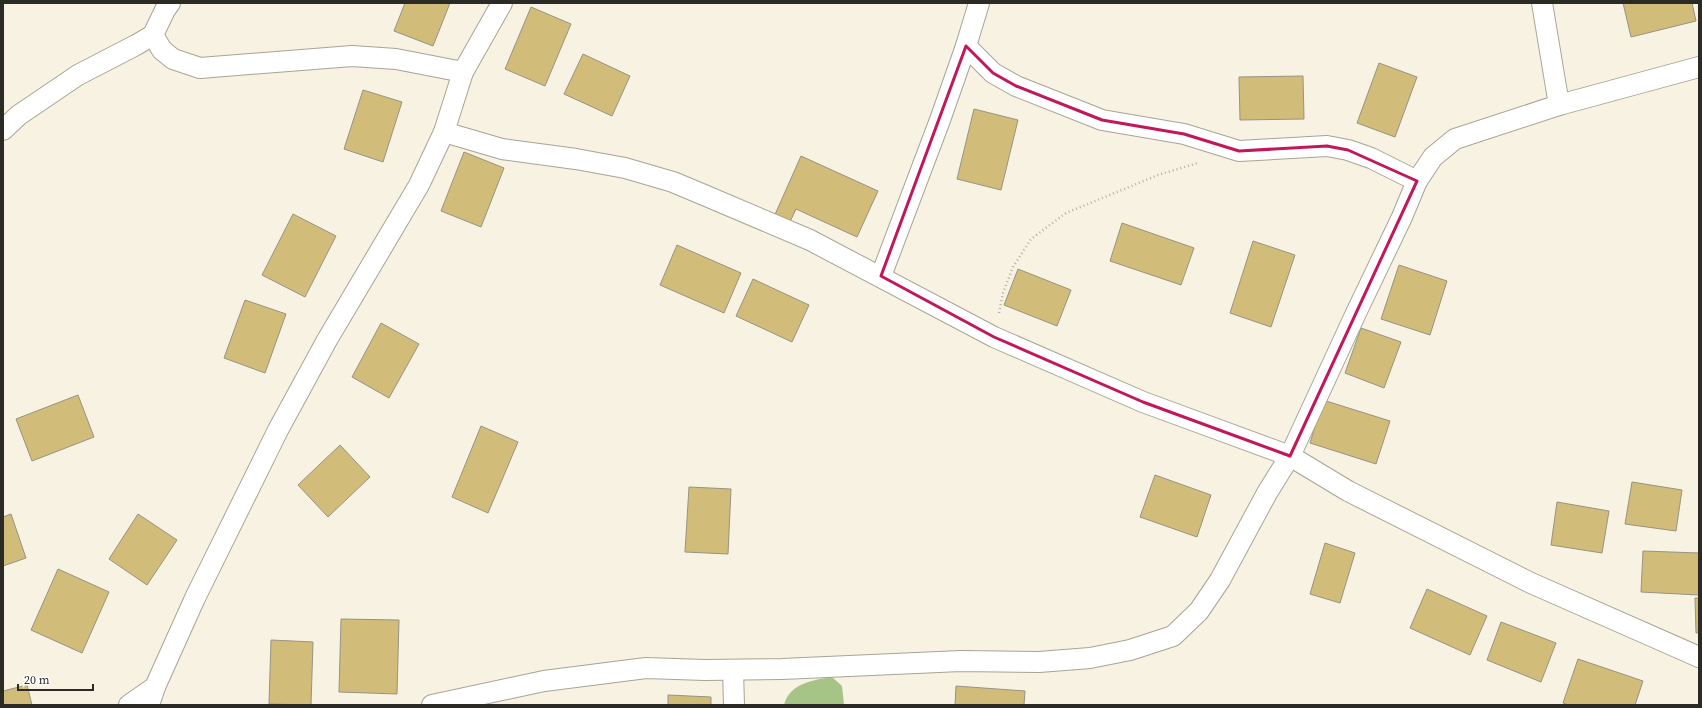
<svg xmlns="http://www.w3.org/2000/svg" width="1702" height="708" viewBox="0 0 1702 708" font-family="'Source Serif 4',serif">
	<rect width="100%" height="100%" fill="#f7f2e2"/>
	<path fill="#a5c486" d="M832 677 842 686 844 705H784C790 683 813 680 832 677Z"/>
	<g fill="#d1bd79" stroke="#979383">
		<path d="M405 3H450L433 46 394 31Z"/>
		<path d="M1623 3H1692L1696 21 1631 37Z"/>
		<path d="M531 7 571 24 545 86 505 69Z"/>
		<path d="M583 54 630 76 612 116 564 94Z"/>
		<path d="M1379 63 1417 77 1395 137 1357 123Z"/>
		<path d="M1303 76 1304 119 1240 120 1239 77Z"/>
		<path d="M363 90 402 102 383 162 344 149Z"/>
		<path d="M974 109 1018 120 1001 190 957 179Z"/>
		<path d="M464 152 504 168 481 227 441 211Z"/>
		<path d="M801 156 878 191 857 237 796 209 788 226 773 219Z"/>
		<path d="M293 214 336 236 305 297 262 275Z"/>
		<path d="M1122 223 1194 248 1181 285 1110 261Z"/>
		<path d="M1253 241 1295 255 1271 327 1230 313Z"/>
		<path d="M677 245 741 273 724 313 660 285Z"/>
		<path d="M1399 265 1447 281 1430 335 1381 319Z"/>
		<path d="M1018 269 1071 290 1057 326 1004 305Z"/>
		<path d="M753 279 809 305 792 342 736 316Z"/>
		<path d="M245 300 286 314 265 373 224 358Z"/>
		<path d="M381 323 419 344 389 398 352 377Z"/>
		<path d="M1361 328 1401 342 1384 388 1345 373Z"/>
		<path d="M78 395 94 437 32 461 16 419Z"/>
		<path d="M1323 400 1390 421 1376 464 1310 443Z"/>
		<path d="M481 426 518 442 488 513 452 497Z"/>
		<path d="M340 445 370 477 328 517 298 485Z"/>
		<path d="M1155 475 1211 495 1197 537 1140 517Z"/>
		<path d="M1632 482 1682 490 1676 531 1625 524Z"/>
		<path d="M689 487 731 489 728 554 685 552Z"/>
		<path d="M1557 502 1609 511 1602 553 1551 545Z"/>
		<path d="M11 514 26 558 3 566V517Z"/>
		<path d="M138 514 177 540 147 585 109 559Z"/>
		<path d="M1325 543 1355 553 1340 603 1310 594Z"/>
		<path d="M1643 551 1699 553V595L1641 592Z"/>
		<path d="M58 569 109 592 82 653 31 630Z"/>
		<path d="M1427 589 1487 616 1470 655 1410 628Z"/>
		<path d="M1695 598H1699V633H1696Z"/>
		<path d="M341 619 399 620 397 694 339 692Z"/>
		<path d="M1501 622 1556 643 1541 682 1487 660Z"/>
		<path d="M271 640 313 642 311 705 269 704Z"/>
		<path d="M1578 659 1643 681 1635 705H1569L1563 703Z"/>
		<path d="M27 685 32 705H3V691Z"/>
		<path d="M956 686 1025 691 1024 705H955Z"/>
		<path d="M668 695 711 697V705H668Z"/>
	</g>
	<g fill="none" stroke-linecap="round" stroke-linejoin="round">
		<g stroke="#a8a494" stroke-width="22">
			<g id="minor">
				<path d="M979 3 966 46 993 73 1016 86 1102 120 1184 134 1239 151 1327 146 1348 150 1371 158 1417 181"/>
				<path d="M1542 3 1559 105"/>
				<path d="M153 35 162 50 173 59 200 68 352 56 396 59 463 72"/>
				<path d="M3 130 19 115 78 75 136 45 153 35 165 10 170 3"/>
				<path d="M444 132 502 149 576 159 625 168 673 182 704 195 810 240 994 337 1143 402 1290 456 1348 491 1531 583 1699 657"/>
				<path d="M881 276 940 120 966 46"/>
				<path d="M733 670 734 705"/>
				<path d="M129 705 155 687"/>
				<path d="M149 705 155 687 195 598 278 430 327 340 419 185 444 132 463 72 502 3"/>
				<path d="M432 705 544 681 646 668 705 670 782 669 961 661 1039 662 1090 658 1130 650 1173 636 1199 611 1220 580 1267 493 1290 456 1356 313 1402 217 1417 181 1433 157 1455 139 1559 105 1699 67"/>
			</g>
		</g>
		<path stroke="#b4b0a4" stroke-width="2.5" stroke-dasharray="1 3" stroke-linecap="butt" d="M999 313 1003 293 1013 267 1031 239 1066 213 1158 175 1198 163"/>
		<use href="#minor" stroke="#fff" stroke-width="20"/>
	</g>
	<path fill="none" stroke="#c2185b" stroke-width="3" stroke-linejoin="round" d="M966 46 993 73 1016 86 1102 120 1184 134 1239 151 1327 146 1348 150 1417 181 1290 456 1143 402 994 337 881 276Z"/>
	<rect width="1702" height="708" fill="none" stroke="#2c2a24" stroke-width="8"/>
	<path d="M18 684v6h75v-6" fill="none" stroke="#2c2a24" stroke-width="2"/>
	<text x="24" y="684" font-size="12" fill="#2c2a24" stroke="#ffffff" stroke-width="3" paint-order="stroke">20 m</text>
</svg>
